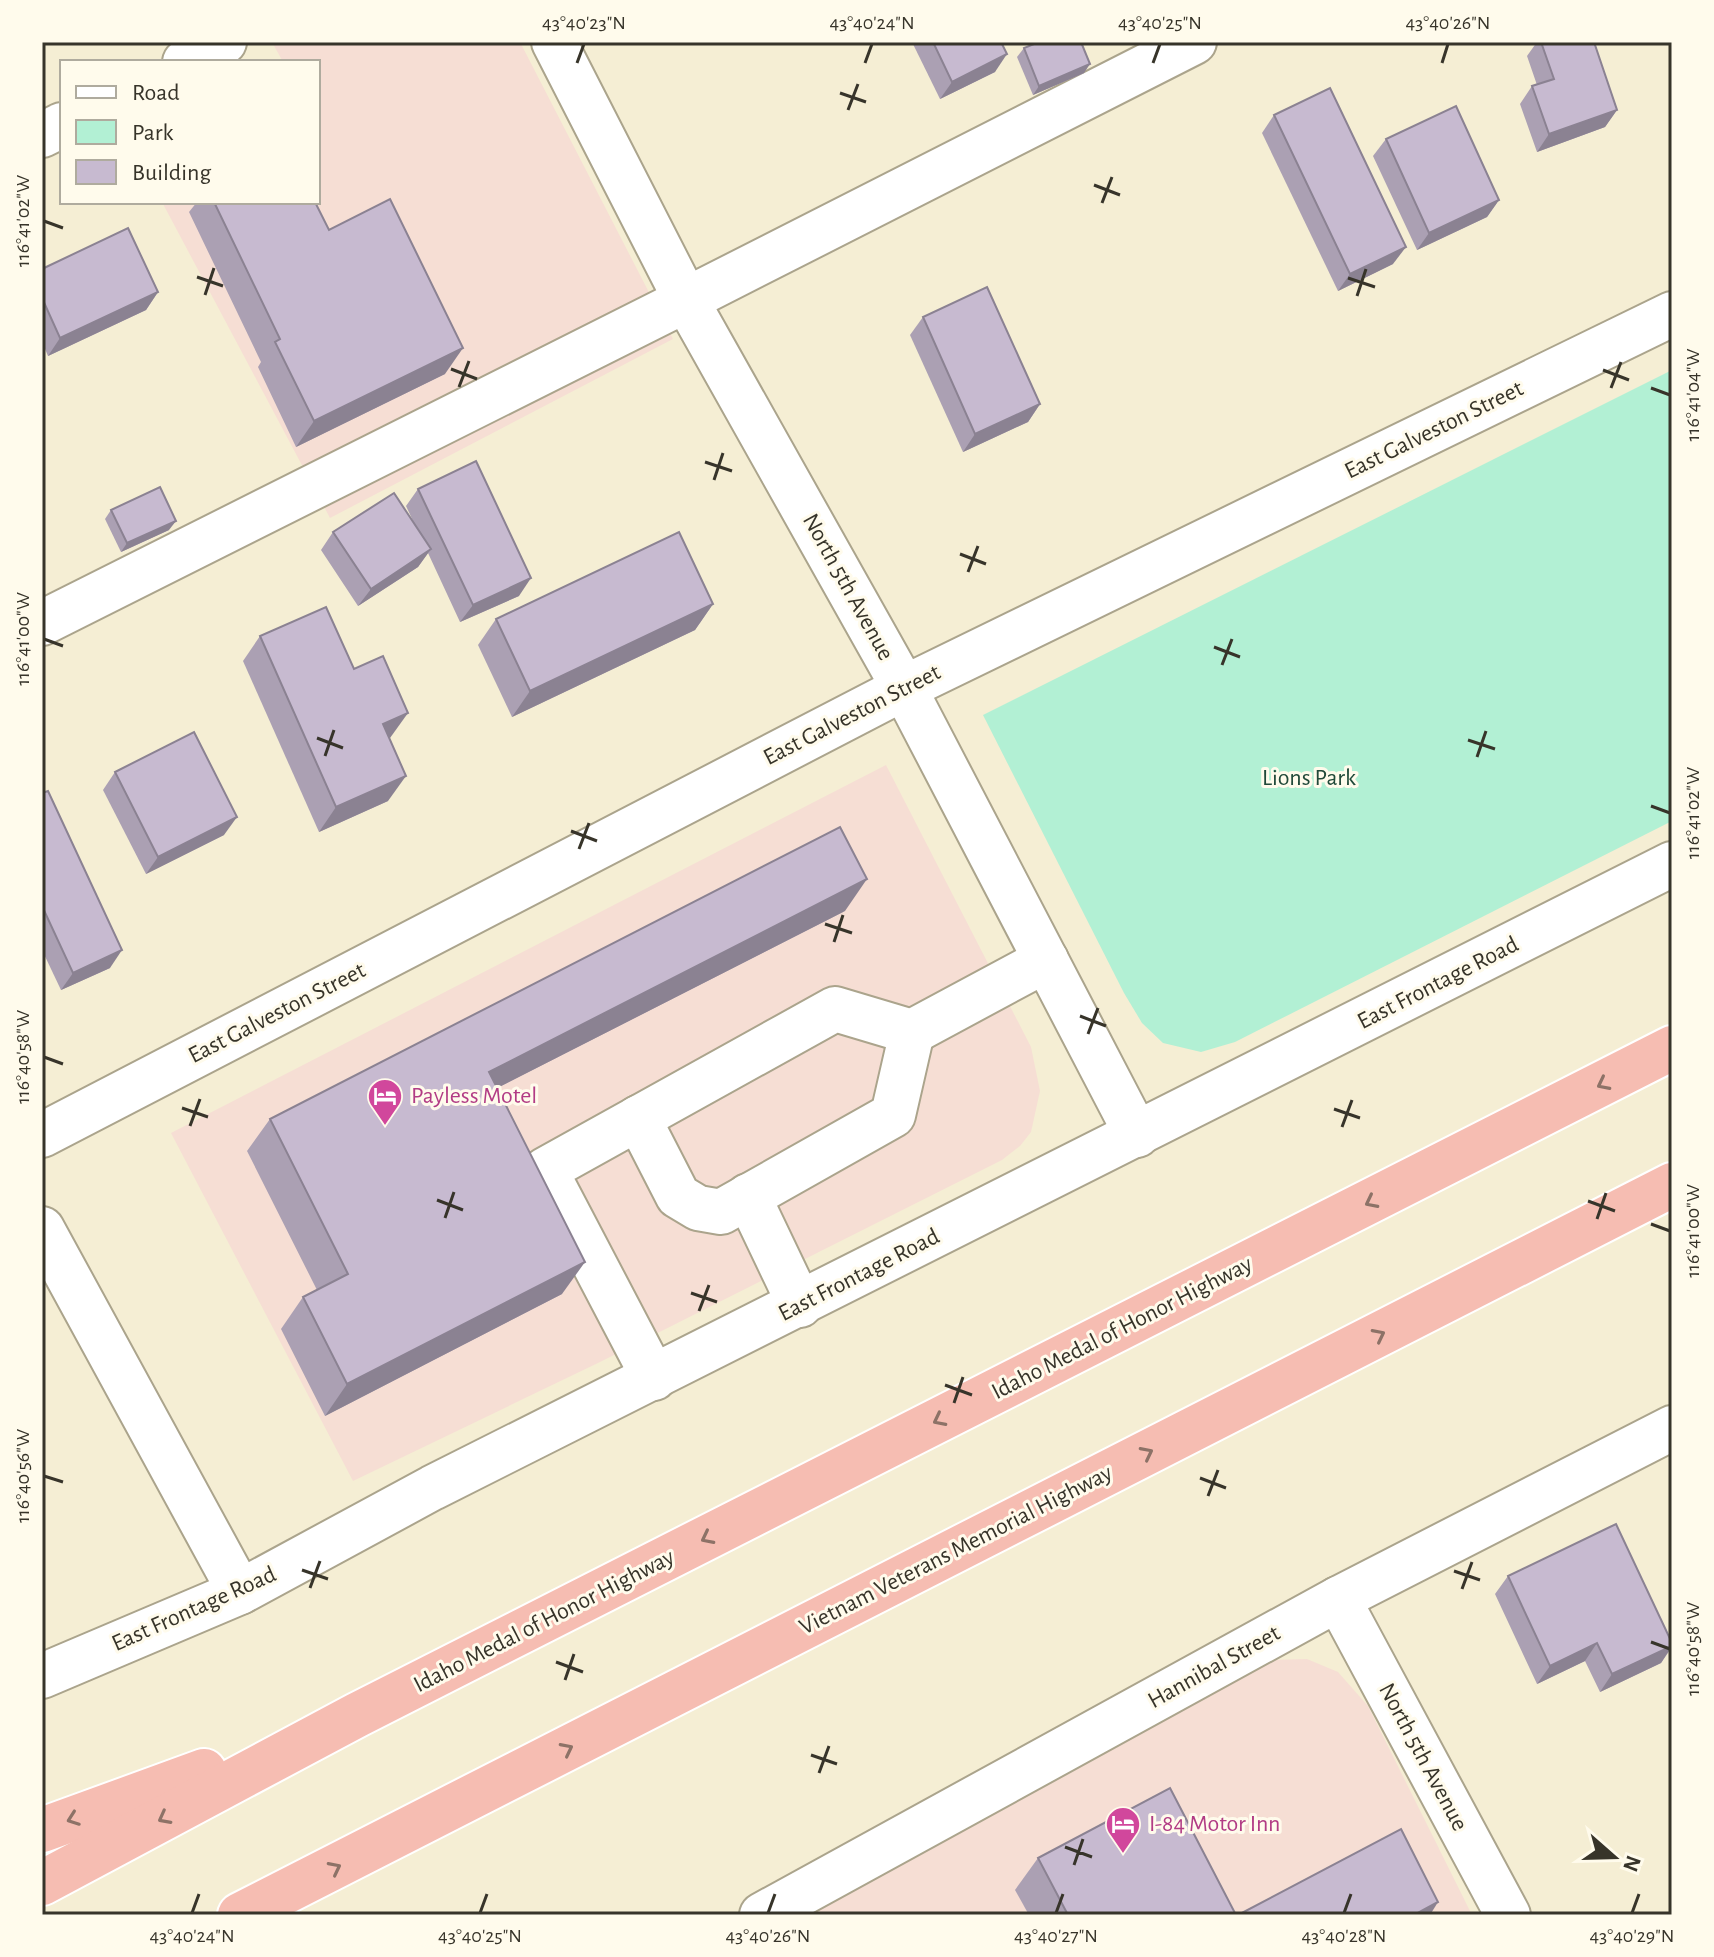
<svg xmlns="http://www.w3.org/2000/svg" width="1714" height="1957" viewBox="0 0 1714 1957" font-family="'Alegreya Sans',sans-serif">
	<rect width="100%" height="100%" fill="#f5eed4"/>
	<g fill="#f6ded4">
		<path d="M272 42H520L673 339 330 518 162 202H318V62H283Z"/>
		<path d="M886 765 1031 1047 1040 1091 1031 1132 1020 1146 1002 1160 598 1363 353 1481 171 1133Z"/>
		<path d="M1307 1659 1338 1672 1368 1706 1472 1915H787L1265 1660Z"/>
	</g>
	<path fill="#b2f0d4" d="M1672 370V821L1235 1042 1201 1052 1163 1043 1142 1023 1124 993 983 715Z"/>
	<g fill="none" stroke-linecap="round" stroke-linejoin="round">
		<g stroke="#aba48c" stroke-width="48">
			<g id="minor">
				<path d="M554 42 686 300 904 688 1137 1135"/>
				<path d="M185 62 224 42"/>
				<path d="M42 135 62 125"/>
				<path d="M42 623 686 300 1194 42"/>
				<path d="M638 1118 678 1196 698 1208 721 1212 893 1115 912 1032"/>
				<path d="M42 1135 904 688 1672 314"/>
				<path d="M748 1196 800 1305"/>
				<path d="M42 1229 240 1592"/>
				<path d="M654 1378 545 1170 835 1009 912 1032 1046 960"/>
				<path d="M1338 1599 1508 1915"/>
				<path d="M42 1676 240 1592 432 1488 1672 864"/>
				<path d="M762 1915 1338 1599 1672 1428"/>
			</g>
		</g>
		<g stroke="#fff" stroke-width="48">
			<g id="highway">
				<path d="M42 1830 204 1771"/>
				<path d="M42 1883 357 1715 1672 1048"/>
				<path d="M240 1915 1672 1185"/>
			</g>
		</g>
		<use href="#minor" stroke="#fff" stroke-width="44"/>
		<use href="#highway" stroke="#f6bdb2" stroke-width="44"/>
	</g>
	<g fill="#aba0b3">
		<path d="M912 42H1001L995 72 940 99Z"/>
		<path d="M1537 42H1594L1617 110 1605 127 1537 152 1520 104 1532 86 1537 85 1527 56Z"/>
		<path d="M1024 48 1084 73 1033 95 1017 57Z"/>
		<path d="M1274 115 1393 264 1338 291 1262 133Z"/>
		<path d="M1386 139 1499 200 1487 217 1417 250 1373 156Z"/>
		<path d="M197 202H315L329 230 445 374 296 447 258 367 261 362 189 212Z"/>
		<path d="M42 269 158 292 146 310 48 356 42 342Z"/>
		<path d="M923 317 1040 404 1028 422 963 452 910 335Z"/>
		<path d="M418 489 519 596 460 622 428 553 418 567 358 606 321 550 333 532 414 523 406 506Z"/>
		<path d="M111 510 169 530 121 552 105 519Z"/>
		<path d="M713 604 695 630 512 717 478 645 496 619Z"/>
		<path d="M260 636 354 669 389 739 388 801 319 832 243 661Z"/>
		<path d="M115 772 224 835 146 874 103 790Z"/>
		<path d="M42 793 110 968 61 990 42 950Z"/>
		<path d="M845 911 497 1088 562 1294 325 1416 281 1329 303 1297 317 1290 247 1151 270 1119Z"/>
		<path d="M1508 1576 1672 1643V1647L1661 1663 1600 1692 1585 1661 1537 1684 1495 1594Z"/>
		<path d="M1038 1858 1236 1915H1029L1015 1890Z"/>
	</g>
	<g fill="#8b8292">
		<path d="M1007 54 995 72 940 99 952 82Z"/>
		<path d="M1090 64 1084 73 1033 95 1039 86Z"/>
		<path d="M1617 110 1605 127 1537 152 1549 134Z"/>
		<path d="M1499 200 1487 217 1417 250 1429 233Z"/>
		<path d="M1406 247 1393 264 1338 291 1350 274Z"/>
		<path d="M158 292 146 310 48 356 60 338Z"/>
		<path d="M463 348 445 374 296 447 314 421Z"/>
		<path d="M1040 404 1028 422 963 452 975 434Z"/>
		<path d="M176 521 169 530 121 552 127 543Z"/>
		<path d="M431 549 418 567 358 606 371 589Z"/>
		<path d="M531 578 519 596 460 622 473 605Z"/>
		<path d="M713 604 695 630 512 717 530 691Z"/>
		<path d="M408 713 390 738 365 750 383 724Z"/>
		<path d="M406 776 388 801 319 832 336 807Z"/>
		<path d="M237 817 224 835 146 874 158 857Z"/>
		<path d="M867 879 845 911 466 1104 489 1072Z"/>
		<path d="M122 950 110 968 61 990 73 973Z"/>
		<path d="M585 1262 562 1294 325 1416 347 1384Z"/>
		<path d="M1597 1643 1585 1661 1537 1684 1550 1666Z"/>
		<path d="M1672 1646 1661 1663 1600 1692 1612 1674Z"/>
		<path d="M1438 1902 1430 1915H1414Z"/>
	</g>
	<g fill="#c7bad0" stroke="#8b8292" stroke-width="2">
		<path d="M933 42H1001L1007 54 952 82Z"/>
		<path d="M1039 42H1081L1090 64 1039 86 1024 48Z"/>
		<path d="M1541 42H1594L1617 110 1549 134 1532 86 1554 79Z"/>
		<path d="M1330 88 1406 247 1350 274 1274 115Z"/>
		<path d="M1456 106 1499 200 1429 233 1386 139Z"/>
		<path d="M390 199 463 348 314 421 275 342 280 339 214 202H315L329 230Z"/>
		<path d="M128 228 158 292 60 338 42 298V269Z"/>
		<path d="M987 287 1040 404 975 434 923 317Z"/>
		<path d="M476 461 531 578 473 605 418 489Z"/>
		<path d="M160 487 176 521 127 543 111 510Z"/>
		<path d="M394 493 431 549 371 589 333 532Z"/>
		<path d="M679 532 713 604 530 691 496 619Z"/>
		<path d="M326 607 354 669 383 656 408 713 383 724 406 776 336 807 260 636Z"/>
		<path d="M194 732 237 817 158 857 115 772Z"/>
		<path d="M48 791 122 950 73 973 42 906V793Z"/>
		<path d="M840 827 867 879 489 1072 585 1262 347 1384 303 1297 348 1274 270 1119Z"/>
		<path d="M1616 1524 1672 1643V1646L1612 1674 1597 1643 1550 1666 1508 1576Z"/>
		<path d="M1170 1788 1236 1915H1068L1038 1858Z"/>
		<path d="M1401 1829 1438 1902 1414 1915H1238Z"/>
	</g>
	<defs><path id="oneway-chevron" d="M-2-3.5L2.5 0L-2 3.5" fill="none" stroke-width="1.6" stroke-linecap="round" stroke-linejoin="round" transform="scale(2)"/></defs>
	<g stroke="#8d7267">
		<use href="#oneway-chevron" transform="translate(1603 1084) rotate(153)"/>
		<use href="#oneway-chevron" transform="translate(1371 1202) rotate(153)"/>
		<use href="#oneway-chevron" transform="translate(1379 1335) rotate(-27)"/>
		<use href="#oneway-chevron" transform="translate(939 1420) rotate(153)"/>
		<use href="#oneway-chevron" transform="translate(1147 1453) rotate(-27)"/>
		<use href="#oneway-chevron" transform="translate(707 1538) rotate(153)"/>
		<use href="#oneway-chevron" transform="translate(567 1749) rotate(-27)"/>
		<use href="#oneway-chevron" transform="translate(164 1818) rotate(152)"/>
		<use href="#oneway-chevron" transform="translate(73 1819) rotate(160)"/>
		<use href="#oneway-chevron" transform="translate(335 1868) rotate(-27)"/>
	</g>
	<path fill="none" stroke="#37342a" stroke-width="3" d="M577 63 584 44M865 63 872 44M1153 63 1160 44M1442 63 1448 44M840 93 866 102M848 110 858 84M1094 185 1120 195M1102 203 1112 177M44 221 63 228M197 277 223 286M1348 278 1375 287M205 295 214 268M1357 296 1366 269M451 369 477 379M1603 370 1629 380M459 387 469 361M1611 388 1621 362M1651 388 1670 395M705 462 732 471M714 480 723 453M960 554 986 564M968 572 978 546M44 639 63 646M1214 647 1240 657M1222 665 1232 639M317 738 343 748M1468 740 1495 749M325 756 334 730M1477 757 1486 731M1651 806 1670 813M571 831 597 841M579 849 589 823M825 924 852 933M834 942 843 915M1080 1016 1106 1026M1088 1034 1098 1008M44 1057 63 1064M182 1108 208 1117M1334 1109 1360 1118M190 1126 200 1099M1342 1127 1352 1100M437 1200 463 1210M1588 1201 1615 1211M445 1218 454 1192M1597 1219 1606 1193M1651 1224 1670 1231M691 1293 717 1302M699 1311 709 1285M945 1385 972 1395M954 1403 963 1377M44 1476 63 1482M1200 1478 1226 1488M1208 1496 1218 1470M302 1570 328 1579M1454 1571 1480 1580M310 1588 320 1561M1462 1589 1472 1562M1651 1642 1670 1649M556 1662 583 1672M565 1680 574 1654M811 1755 837 1764M819 1773 829 1746M1065 1847 1092 1857M1074 1865 1083 1839M192 1913 199 1894M480 1913 487 1894M768 1913 775 1894M1056 1913 1063 1894M1344 1913 1351 1894M1632 1913 1639 1894"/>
	<defs>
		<g id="hotel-pin" transform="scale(1.8)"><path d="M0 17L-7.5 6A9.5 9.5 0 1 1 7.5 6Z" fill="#d1479c" stroke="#fffbec"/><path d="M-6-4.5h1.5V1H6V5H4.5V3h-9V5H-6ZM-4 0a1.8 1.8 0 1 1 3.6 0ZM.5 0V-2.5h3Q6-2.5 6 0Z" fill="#fff"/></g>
	</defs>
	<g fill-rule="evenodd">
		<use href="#hotel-pin" x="385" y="1096"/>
		<use href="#hotel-pin" x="1123" y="1824"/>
	</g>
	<g text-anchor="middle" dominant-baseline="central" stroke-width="6" stroke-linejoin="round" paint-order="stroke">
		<g font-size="24" fill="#37342a" stroke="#fffbec">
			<text transform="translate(1434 430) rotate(-26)">East Galveston Street</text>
			<text transform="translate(848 587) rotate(61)">North 5th Avenue</text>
			<text transform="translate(852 715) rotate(-27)">East Galveston Street</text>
			<text transform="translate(1438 983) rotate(-27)">East Frontage Road</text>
			<text transform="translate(277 1013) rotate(-27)">East Galveston Street</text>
			<text transform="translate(859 1275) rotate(-27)">East Frontage Road</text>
			<text transform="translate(1122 1328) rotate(-27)">Idaho Medal of Honor Highway</text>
			<text transform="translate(956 1550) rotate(-27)">Vietnam Veterans Memorial Highway</text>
			<text transform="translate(194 1609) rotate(-24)">East Frontage Road</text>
			<text transform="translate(544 1621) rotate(-27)">Idaho Medal of Honor Highway</text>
			<text transform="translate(1214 1667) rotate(-29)">Hannibal Street</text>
			<text transform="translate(1423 1757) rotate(62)">North 5th Avenue</text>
		</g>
		<g font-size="24" fill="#204939" stroke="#fffbec">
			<text x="1309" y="778">Lions Park</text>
		</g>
		<g font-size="24" fill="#b23c85" stroke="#fffbec" text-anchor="start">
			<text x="411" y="1096">Payless Motel</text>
			<text x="1149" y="1824">I-84 Motor Inn</text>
		</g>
	</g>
	<rect width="1714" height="1957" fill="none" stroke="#fffbec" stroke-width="88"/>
	<rect x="60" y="60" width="260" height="144" fill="#fffbec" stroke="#afab9e" stroke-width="2"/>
	<rect x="76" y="86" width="40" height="12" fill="#ffffff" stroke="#afab9e" stroke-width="2"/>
	<text x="132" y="100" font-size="24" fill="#37342a">Road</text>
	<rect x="76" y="120" width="40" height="24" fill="#b2f0d4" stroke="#afab9e" stroke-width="2"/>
	<text x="132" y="140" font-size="24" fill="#37342a">Park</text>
	<rect x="76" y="160" width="40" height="24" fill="#c7bad0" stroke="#afab9e" stroke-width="2"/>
	<text x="132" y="180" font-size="24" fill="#37342a">Building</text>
	<g transform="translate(1614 1857) rotate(110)" stroke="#fffbec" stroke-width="6" paint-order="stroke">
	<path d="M0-6L14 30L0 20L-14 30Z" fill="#37342a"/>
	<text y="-12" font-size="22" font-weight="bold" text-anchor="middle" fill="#37342a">N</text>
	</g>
	<rect x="44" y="44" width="1626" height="1869" fill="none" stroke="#37342a" stroke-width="3"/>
	<g font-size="20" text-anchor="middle" fill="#37342a">
		<text x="584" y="29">43°40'23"N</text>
		<text x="872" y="29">43°40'24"N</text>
		<text x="1160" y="29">43°40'25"N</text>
		<text x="1448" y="29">43°40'26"N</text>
		<text transform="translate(22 221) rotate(-90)" y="7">116°41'02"W</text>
		<text transform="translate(1692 395) rotate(-90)" y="7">116°41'04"W</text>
		<text transform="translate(22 639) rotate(-90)" y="7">116°41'00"W</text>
		<text transform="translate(1692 813) rotate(-90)" y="7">116°41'02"W</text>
		<text transform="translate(22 1057) rotate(-90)" y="7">116°40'58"W</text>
		<text transform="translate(1692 1231) rotate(-90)" y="7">116°41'00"W</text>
		<text transform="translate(22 1476) rotate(-90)" y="7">116°40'56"W</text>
		<text transform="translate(1692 1649) rotate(-90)" y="7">116°40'58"W</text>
		<text x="192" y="1942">43°40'24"N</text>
		<text x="480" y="1942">43°40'25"N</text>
		<text x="768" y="1942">43°40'26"N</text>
		<text x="1056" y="1942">43°40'27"N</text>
		<text x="1344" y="1942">43°40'28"N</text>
		<text x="1632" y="1942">43°40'29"N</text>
	</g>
</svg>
